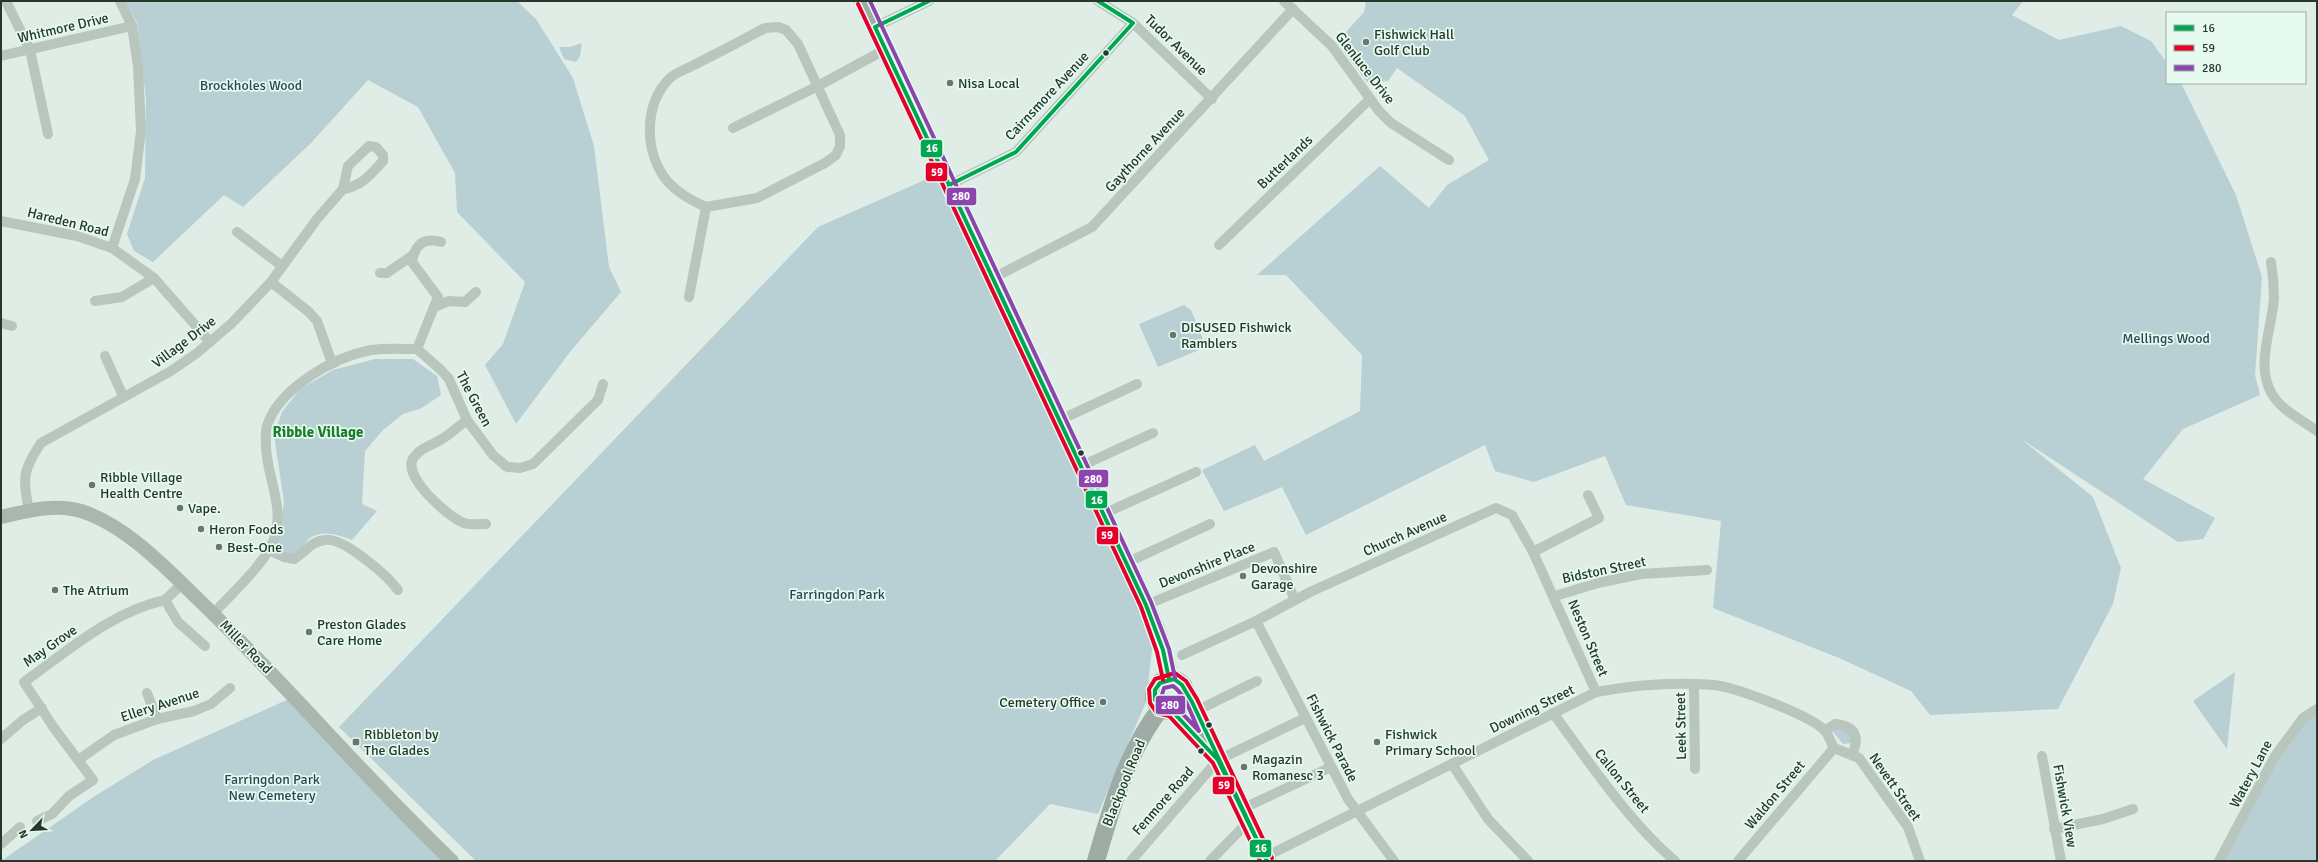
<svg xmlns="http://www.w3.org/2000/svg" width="2318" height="862" viewBox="0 0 2318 862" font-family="Signika,sans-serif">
	<rect width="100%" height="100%" fill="#dfede6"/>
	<g fill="#b8cfd3">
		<path d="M125 1H517L536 19 573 78 594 146 609 267 621 292 570 352 516 424 485 365 503 344 525 282 457 212 455 173 418 107 368 80 311 143 243 207 224 195 153 262 134 251 127 234 145 178 146 99 137 23Z"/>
		<path d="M1366 1H2023L2012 15 2059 40 2121 26 2151 41 2167 63V83H2181L2236 195 2262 277 2255 375 2260 395 2183 429 2143 479 2215 518 2203 539 2178 542 2020 438 2093 497 2121 568 2113 604 2058 709 1930 715 1911 691 1839 658 1713 608 1721 521 1626 505 1605 456 1534 482 1495 471 1485 445 1306 535 1282 487 1224 511 1202 470 1255 445 1264 461 1360 411 1362 355 1286 275H1257L1380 166 1429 208 1447 185 1489 160 1465 116 1397 68 1388 81 1367 82 1337 42 1364 12Z"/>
		<path d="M582 43 580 56 576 62 564 59 559 47H570Z"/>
		<path d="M936 175 1153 641 1146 702 1098 814 1050 804 995 861H476L339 727 818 227Z"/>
		<path d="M1184 305 1191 310 1206 347 1158 367 1139 324Z"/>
		<path d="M375 359H413L437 376 441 395 420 409 403 414 383 430 365 451 362 504 377 511 352 540C340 535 318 528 307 541 303 546 301 551 295 556L286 554 278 543 284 502 274 435 282 412 300 389 333 370Z"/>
		<path d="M2235 672 2227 749 2193 701Z"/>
		<path d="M289 699 447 861H1L95 796 153 760Z"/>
		<path d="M2317 708V861H2219L2303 718Z"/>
		<path d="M1835 728 1850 732 1853 743 1843 744 1833 732Z"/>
	</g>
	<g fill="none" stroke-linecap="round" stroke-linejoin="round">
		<g stroke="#b8c6be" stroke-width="10">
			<path d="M6 1 30 50 48 134"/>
			<path d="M1098 1 1133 23 1212 99"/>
			<path d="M1284 1 1332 46 1379 111 1391 123 1449 160"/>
			<path d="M778 27 786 30 798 44 840 135V146L836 155 825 163 757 198 706 207C692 201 678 193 668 182 644 154 643 105 670 78 676 72 687 69 694 65 718 53 741 41 765 28Z"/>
			<path d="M875 27 929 1"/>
			<path d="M1 56 132 26"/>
			<path d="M733 128 818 86 886 49"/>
			<path d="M949 185 1016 152 1133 23"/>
			<path d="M1 221 77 236 112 248 154 278 210 342"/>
			<path d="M237 232 282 266"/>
			<path d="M1219 245 1370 99"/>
			<path d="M112 248 135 179 141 131 138 66 132 26 120 1"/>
			<path d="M2271 262C2273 274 2274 286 2274 298 2272 329 2255 366 2272 394 2282 411 2302 420 2317 431"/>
			<path d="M380 273H387L413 255"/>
			<path d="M993 278 1092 227 1293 9"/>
			<path d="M271 282 309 312 317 321 332 363"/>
			<path d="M689 297 706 207"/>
			<path d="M95 301 122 297 154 278"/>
			<path d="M434 307 449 301 465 302 476 292"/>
			<path d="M1 323 12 326"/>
			<path d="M417 349 438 297 412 262C415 244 424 237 441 242"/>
			<path d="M105 356 123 396"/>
			<path d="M467 420C460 425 453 432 445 437 436 444 421 447 414 457 400 475 448 517 464 523 470 525 479 524 486 524"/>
			<path d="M1060 420 1137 384"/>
			<path d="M1081 466 1153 433"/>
			<path d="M29 510C22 478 23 470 41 443L171 371 197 353 232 323 271 282 317 219 343 189 348 166 369 146 376 147 383 155V161C370 175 362 186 343 189"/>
			<path d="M1103 514 1196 472"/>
			<path d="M271 551 284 557 294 559C305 553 311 541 325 540 343 537 387 575 398 590"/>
			<path d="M1533 552 1596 692"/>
			<path d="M1126 563 1210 524"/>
			<path d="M1555 596 1598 583 1641 574 1707 570"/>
			<path d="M165 600 182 584"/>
			<path d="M1146 605 1274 552 1295 600"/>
			<path d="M213 614C231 594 269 560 275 536 284 505 267 477 266 447 266 440 265 431 267 426 279 388 334 357 371 350 385 348 402 349 417 349L441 370 449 379 467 420 493 455 507 467 520 468 533 464 598 400 603 384"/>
			<path d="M1256 621 1348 799 1394 861"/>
			<path d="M1182 655 1256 621 1310 592 1496 508 1512 515 1533 552 1599 518 1588 495"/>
			<path d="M1694 684 1695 769"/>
			<path d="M147 693 157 719"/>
			<path d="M1196 711 1257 681"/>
			<path d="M1553 713C1589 762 1629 822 1675 861"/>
			<path d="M1825 731 1835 724C1856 726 1860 737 1852 755"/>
			<path d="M1 739 23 720 42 708"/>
			<path d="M1834 748 1859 758 1908 827 1920 861"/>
			<path d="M2042 756 2061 861"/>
			<path d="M78 760 114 735 157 719 194 711 211 704 230 688"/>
			<path d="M1452 764 1488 819 1528 861"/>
			<path d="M1242 809 1331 767"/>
			<path d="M37 821 52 814 69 796 93 780 54 728 24 682C68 651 111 612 165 600L178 622 205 646"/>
			<path d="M2054 829 2103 819 2133 809"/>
			<path d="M1 844 20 827"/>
			<path d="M1265 857 1596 692C1634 685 1676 682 1714 685 1734 687 1814 716 1826 732 1829 736 1831 743 1834 748"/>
			<path d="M1131 861 1218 760 1305 718"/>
			<path d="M1210 861 1249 821"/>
			<path d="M1738 861 1834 748"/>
			<path d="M2219 861 2275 756 2303 718 2317 709"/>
		</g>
		<path stroke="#a9b7ae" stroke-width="14" d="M1 517C26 511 55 503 81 511 126 525 167 569 200 601 287 685 365 778 452 861"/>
		<g stroke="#9eaca5" stroke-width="18">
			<path d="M863 1 1146 605C1156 629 1166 653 1169 679"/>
			<circle cx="1170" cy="695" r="16"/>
			<path d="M1186 693 1196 711 1267 861"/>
			<path d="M1172 711 1208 749"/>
			<path d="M1096 861C1111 809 1127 751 1161 708"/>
		</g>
		<g stroke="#e6faf0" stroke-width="7">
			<g id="bus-1">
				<path d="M929 1 875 27 1146 605 1163 650 1169 679"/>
				<path d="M949 185 1016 152 1133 23 1098 1"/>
				<path d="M1174 679 1182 685 1192 702 1267 861 1218 760 1172 711 1161 708 1155 700V690L1160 683Z"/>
			</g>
		</g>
		<g stroke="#e6faf0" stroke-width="7">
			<g id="bus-2">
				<path d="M858 4 1141 607 1157 652 1163 680"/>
				<path d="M1260 861 1213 763 1169 716 1157 713 1150 703 1149 689 1155 679 1175 673 1186 681 1197 699 1272 858"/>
			</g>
		</g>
		<g stroke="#e6faf0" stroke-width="7">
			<g id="bus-3">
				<path d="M870 1 1151 602 1169 649 1175 678"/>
				<path d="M1173 686C1186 695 1192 717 1199 731L1176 707 1165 703 1161 698 1164 688Z"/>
			</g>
		</g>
		<use href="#bus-1" stroke="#00a651" stroke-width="4"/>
		<use href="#bus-2" stroke="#e4002b" stroke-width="4"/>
		<use href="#bus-3" stroke="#8e44ad" stroke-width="4"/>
	</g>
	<g fill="#67776c" stroke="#e6faf0" stroke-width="1.5">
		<circle cx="1366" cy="42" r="4"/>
		<circle cx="950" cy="83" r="4"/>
		<circle cx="1173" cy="335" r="4"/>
		<circle cx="92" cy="485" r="4"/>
		<circle cx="180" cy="508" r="4"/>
		<circle cx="201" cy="529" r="4"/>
		<circle cx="219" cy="547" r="4"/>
		<circle cx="1243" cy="576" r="4"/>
		<circle cx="55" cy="590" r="4"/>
		<circle cx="309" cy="632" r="4"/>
		<circle cx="1103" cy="702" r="4"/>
		<rect x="352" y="738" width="8" height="8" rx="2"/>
		<circle cx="1377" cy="742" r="4"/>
		<circle cx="1244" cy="767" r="4"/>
	</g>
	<g fill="#26372b" stroke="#e6faf0" stroke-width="1.5">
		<circle cx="1106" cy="53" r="3.5"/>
		<circle cx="1081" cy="453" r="3.5"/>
		<circle cx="1209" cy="725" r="3.5"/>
		<circle cx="1201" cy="751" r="3.5"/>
	</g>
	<g text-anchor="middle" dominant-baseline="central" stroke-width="3.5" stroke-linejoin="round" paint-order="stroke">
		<g font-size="14" fill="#26372b" stroke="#e6faf0">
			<text transform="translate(63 28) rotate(-13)">Whitmore Drive</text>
			<text transform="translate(1176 45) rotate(44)">Tudor Avenue</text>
			<text transform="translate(1365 68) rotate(52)">Glenluce Drive</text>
			<text transform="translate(1047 96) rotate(-47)">Cairnsmore Avenue</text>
			<text transform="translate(1145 150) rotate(-47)">Gaythorne Avenue</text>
			<text transform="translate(1285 162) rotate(-44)">Butterlands</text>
			<text transform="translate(68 222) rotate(14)">Hareden Road</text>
			<text transform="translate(184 342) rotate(-37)">Village Drive</text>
			<text transform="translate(474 399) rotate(62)">The Green</text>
			<text transform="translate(1405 534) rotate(-24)">Church Avenue</text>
			<text transform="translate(1207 565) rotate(-22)">Devonshire Place</text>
			<text transform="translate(1604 570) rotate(-12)">Bidston Street</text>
			<text transform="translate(1588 638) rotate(67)">Neston Street</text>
			<text transform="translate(50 646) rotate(-35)">May Grove</text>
			<text transform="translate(246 647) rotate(46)">Miller Road</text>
			<text transform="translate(160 705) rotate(-18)">Ellery Avenue</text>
			<text transform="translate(1532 709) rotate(-26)">Downing Street</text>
			<text transform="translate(1681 726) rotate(-91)">Leek Street</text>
			<text transform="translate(1332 738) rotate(63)">Fishwick Parade</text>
			<text transform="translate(2251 774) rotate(-62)">Watery Lane</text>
			<text transform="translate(1622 781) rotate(51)">Callon Street</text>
			<text transform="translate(1124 783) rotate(-68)">Blackpool Road</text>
			<text transform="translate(1895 787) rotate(55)">Nevett Street</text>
			<text transform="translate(1775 795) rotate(-50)">Waldon Street</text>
			<text transform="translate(1163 801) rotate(-49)">Fenmore Road</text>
			<text transform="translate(2065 806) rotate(80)">Fishwick View</text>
		</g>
		<g font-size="14" fill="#26372b" stroke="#e6faf0" text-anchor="start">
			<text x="1374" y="34">Fishwick Hall<tspan x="1374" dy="16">Golf Club</tspan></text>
			<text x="958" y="83">Nisa Local</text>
			<text x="1181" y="327">DISUSED Fishwick<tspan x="1181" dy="16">Ramblers</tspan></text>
			<text x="100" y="477">Ribble Village<tspan x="100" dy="16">Health Centre</tspan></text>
			<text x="188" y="508">Vape.</text>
			<text x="209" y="529">Heron Foods</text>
			<text x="227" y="547">Best-One</text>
			<text x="1251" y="568">Devonshire<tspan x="1251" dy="16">Garage</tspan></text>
			<text x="63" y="590">The Atrium</text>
			<text x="317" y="624">Preston Glades<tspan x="317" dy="16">Care Home</tspan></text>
			<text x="1095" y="702" text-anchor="end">Cemetery Office</text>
			<text x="364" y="734">Ribbleton by<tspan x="364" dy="16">The Glades</tspan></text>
			<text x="1385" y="734">Fishwick<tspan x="1385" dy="16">Primary School</tspan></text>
			<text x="1252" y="759">Magazin<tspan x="1252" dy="16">Romanesc 3</tspan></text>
		</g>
		<g font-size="14" fill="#294856" stroke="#e6faf0">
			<text x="251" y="85">Brockholes Wood</text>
			<text x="2166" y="338">Mellings Wood</text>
			<text x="837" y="594">Farringdon Park</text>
			<text x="272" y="779">Farringdon Park<tspan x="272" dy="16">New Cemetery</tspan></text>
		</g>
		<g font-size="15" font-weight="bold" fill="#1a7e2d" stroke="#e6faf0">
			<text x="318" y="432">Ribble Village</text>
		</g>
	</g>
	<g stroke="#e6faf0" stroke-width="1.5">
		<rect x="920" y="139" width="23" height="19" rx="4" fill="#00a651"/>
		<rect x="925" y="162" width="23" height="20" rx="4" fill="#e4002b"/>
		<rect x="946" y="187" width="31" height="19" rx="4" fill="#8e44ad"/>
		<rect x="1078" y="469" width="31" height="19" rx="4" fill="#8e44ad"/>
		<rect x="1085" y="490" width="23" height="19" rx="4" fill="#00a651"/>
		<rect x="1096" y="526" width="23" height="19" rx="4" fill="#e4002b"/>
		<rect x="1155" y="695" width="31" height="20" rx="4" fill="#8e44ad"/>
		<rect x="1212" y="776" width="23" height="19" rx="4" fill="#e4002b"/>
		<rect x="1249" y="839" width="23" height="19" rx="4" fill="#00a651"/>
	</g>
	<g font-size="11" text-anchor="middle" font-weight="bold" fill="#fff">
		<text x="932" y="152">16</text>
		<text x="937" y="176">59</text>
		<text x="961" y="200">280</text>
		<text x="1093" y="483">280</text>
		<text x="1097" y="504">16</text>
		<text x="1107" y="539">59</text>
		<text x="1170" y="709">280</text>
		<text x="1224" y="789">59</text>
		<text x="1261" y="852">16</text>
	</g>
	<rect width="2318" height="862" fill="none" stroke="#26372b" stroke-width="4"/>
	<rect x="2166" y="12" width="140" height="72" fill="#e6faf0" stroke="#99aca1"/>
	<rect x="2174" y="25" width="20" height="6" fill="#00a651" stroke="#99aca1"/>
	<text x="2202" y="32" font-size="12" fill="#26372b">16</text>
	<rect x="2174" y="45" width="20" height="6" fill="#e4002b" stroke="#99aca1"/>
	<text x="2202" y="52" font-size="12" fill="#26372b">59</text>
	<rect x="2174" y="65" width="20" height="6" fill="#8e44ad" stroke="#99aca1"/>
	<text x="2202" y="72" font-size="12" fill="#26372b">280</text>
	<g transform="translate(32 830) rotate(245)" stroke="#e6faf0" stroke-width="3" paint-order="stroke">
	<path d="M0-3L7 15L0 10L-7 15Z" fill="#26372b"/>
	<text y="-6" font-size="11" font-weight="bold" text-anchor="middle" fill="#26372b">N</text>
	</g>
</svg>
